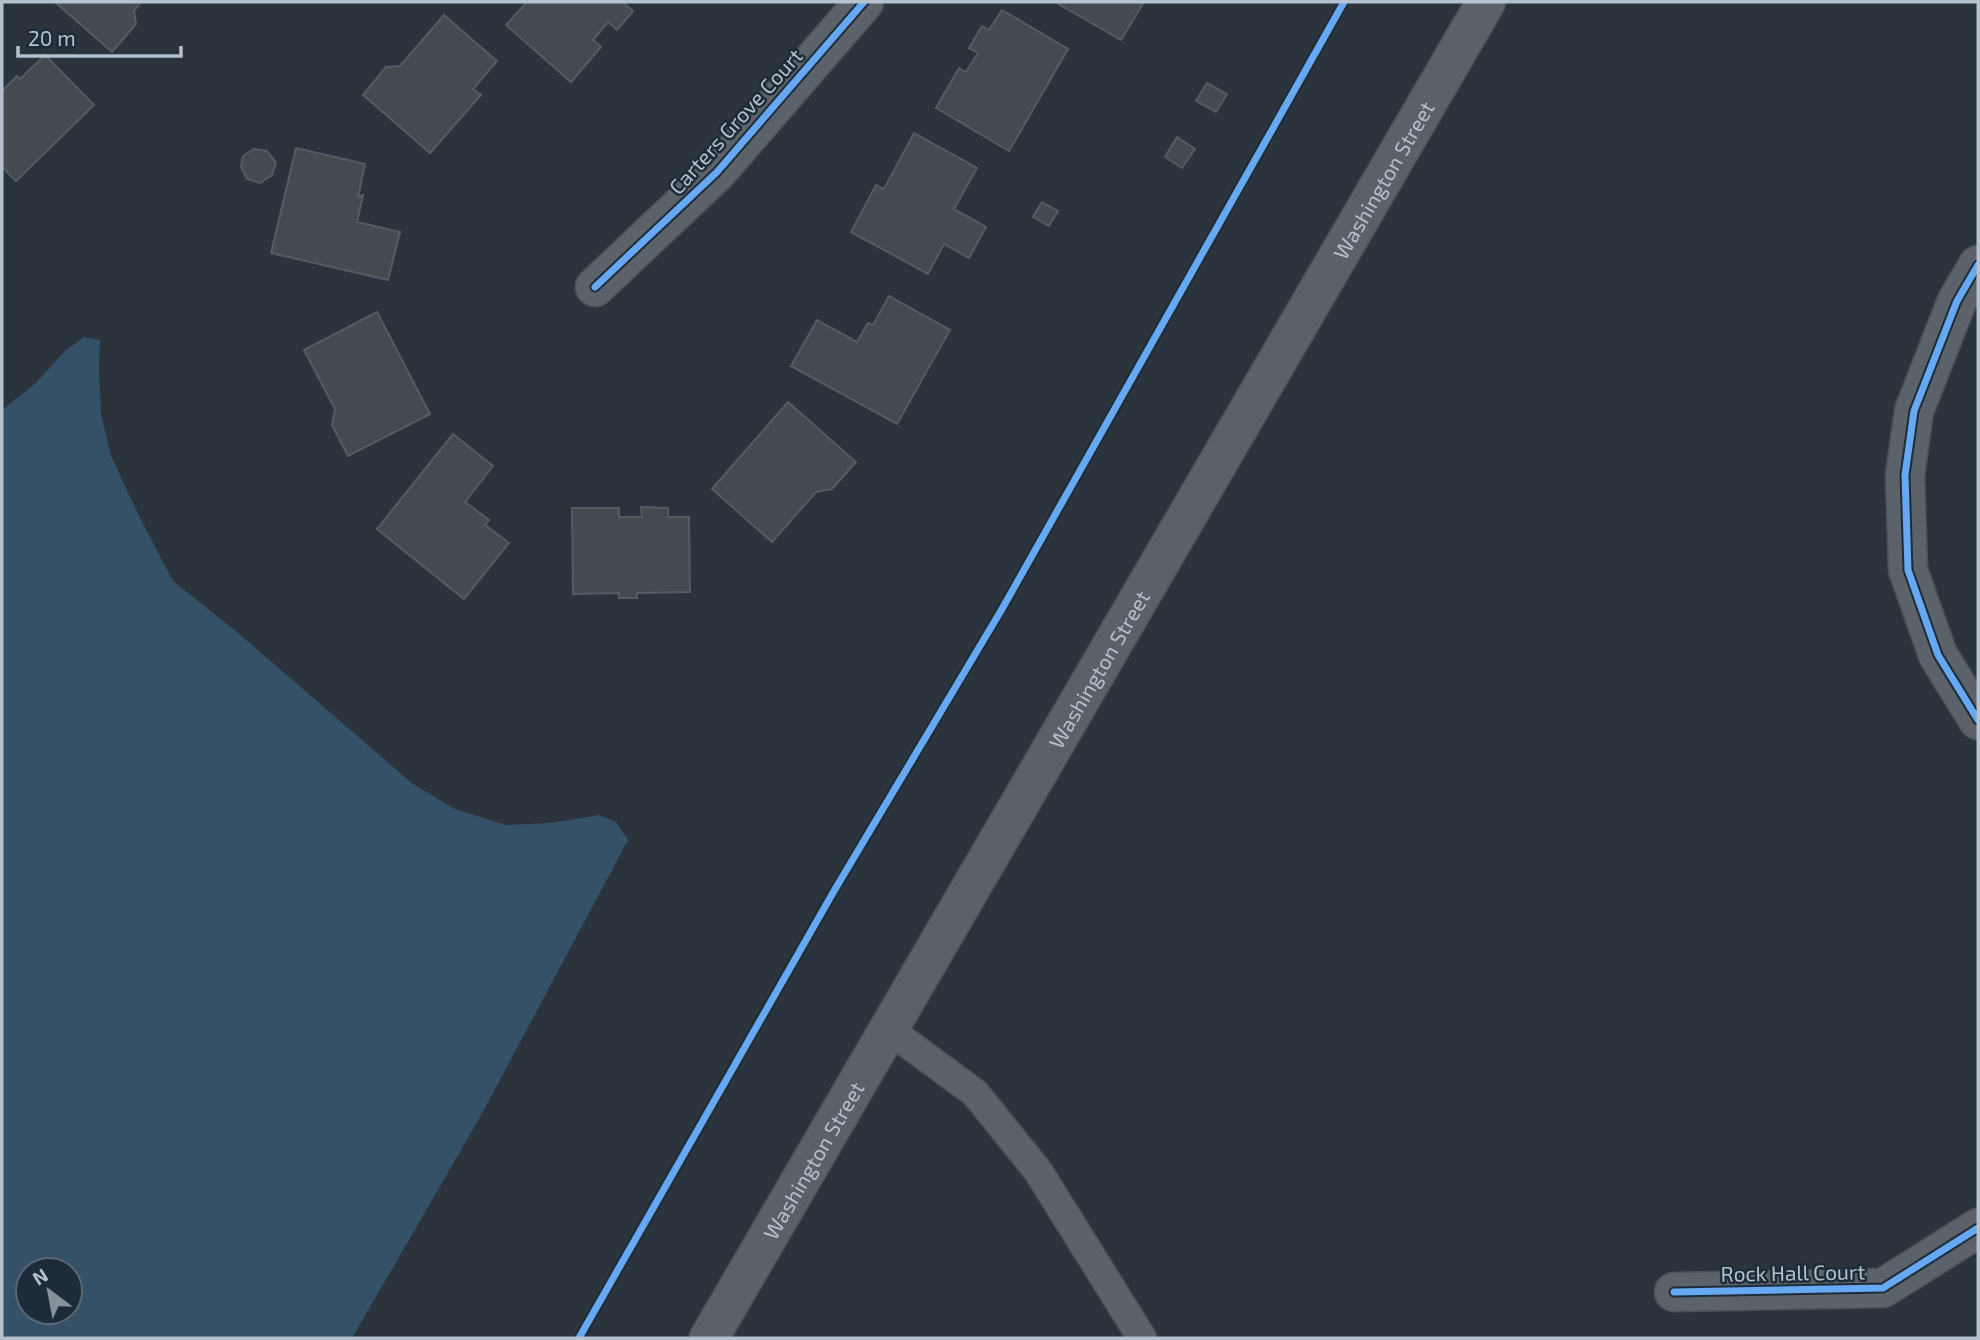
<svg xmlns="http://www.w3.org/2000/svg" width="1980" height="1340" viewBox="0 0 1980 1340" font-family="'Exo 2',sans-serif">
	<rect width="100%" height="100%" fill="#2b343c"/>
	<path fill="#355167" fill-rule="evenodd" d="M84 337 100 340 99 367 101 414 111 456 140 518 173 581 237 632 413 784 455 809 506 825 551 823 599 815 616 822 628 840 479 1119 352 1338H2V410L36 383 64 352ZM28 1270H70V1312H28Z"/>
	<g fill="#434b51" stroke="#535c63" stroke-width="2">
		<path d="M55 2H141L134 11 136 24 112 52Z"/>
		<path d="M527 2H627L625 4 633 11 617 30 608 22 593 40 601 47 571 82 506 25Z"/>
		<path d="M1055 2H1144L1121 40Z"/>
		<path d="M1002 10 1068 49 1009 151 936 108 959 68 966 72 978 53 969 48 982 26 989 30Z"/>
		<path d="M444 15 497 61 473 89 481 95 430 153 363 95 386 67 400 66Z"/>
		<path d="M45 55 94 105 16 181 2 167V91L17 76 20 79Z"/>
		<path d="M1207 83 1227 94 1216 112 1196 101Z"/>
		<path d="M914 133 977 168 954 209 986 227 969 258 944 244 928 274 851 232 876 185 884 189Z"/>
		<path d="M1177 137 1195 149 1182 168 1165 157Z"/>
		<path d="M296 148 365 164 358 197 363 195 357 222 400 232 388 280 271 253Z"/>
		<path d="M254 149 267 151 276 163 272 175 260 183 247 179 241 167 243 156Z"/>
		<path d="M1042 202 1058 211 1049 226 1033 217Z"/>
		<path d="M889 296 950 330 897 424 791 366 817 320 857 342 868 323 873 325Z"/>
		<path d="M377 312 430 414 348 456 332 425 335 409 304 350Z"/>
		<path d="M788 402 856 462 832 489 816 492 772 542 712 489Z"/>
		<path d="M453 434 493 466 465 502 489 520 485 525 509 543 464 599 377 529Z"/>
		<path d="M641 507 668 508V517H689L690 592 637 593V598H619V593L573 594 572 508H619V517H642Z"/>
	</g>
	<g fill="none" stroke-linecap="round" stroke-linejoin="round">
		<g stroke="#495056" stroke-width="31">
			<path id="lane" d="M888 1029 975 1093 1038 1171 1142 1338"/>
		</g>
		<g stroke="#495056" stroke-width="41">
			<g id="street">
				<path d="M1978 265 1957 301 1914 411 1905 475 1908 570 1938 655 1978 720"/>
				<path d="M595 287 717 172 864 2"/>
				<path d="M1674 1292 1883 1288 1978 1228"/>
			</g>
		</g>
		<g stroke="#495056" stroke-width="41">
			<g id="secondary">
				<path id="s1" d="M709 1338 1486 2"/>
			</g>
		</g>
		<use href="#lane" stroke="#5c6269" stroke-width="28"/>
		<use href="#street" stroke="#5c6269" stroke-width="38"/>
		<use href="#secondary" stroke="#5a6168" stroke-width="38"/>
		<g stroke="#1d2c38" stroke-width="11">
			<g id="cycleway">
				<path d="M1978 265 1957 301 1914 411 1905 475 1908 570 1938 655 1978 720"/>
				<path d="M595 287 717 172 864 2"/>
				<path d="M1674 1292 1883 1288 1978 1228"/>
				<path d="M579 1338 834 891 1002 609 1344 2"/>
			</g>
		</g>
		<use href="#cycleway" stroke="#66a8f1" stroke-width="7"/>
	</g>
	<g text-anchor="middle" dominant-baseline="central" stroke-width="5" stroke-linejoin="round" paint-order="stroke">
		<g font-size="21" fill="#b5c1cd" stroke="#1d2c38">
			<text transform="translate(735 121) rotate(-48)">Carters Grove Court</text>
			<text stroke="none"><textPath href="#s1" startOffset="1340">Washington Street</textPath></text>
			<text stroke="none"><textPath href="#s1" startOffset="774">Washington Street</textPath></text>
			<text stroke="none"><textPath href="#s1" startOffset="206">Washington Street</textPath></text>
			<text transform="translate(1793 1272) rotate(-1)">Rock Hall Court</text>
		</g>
	</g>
	<rect width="1980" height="1340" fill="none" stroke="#b5c1cd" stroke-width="7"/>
	<g transform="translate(49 1291) rotate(328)"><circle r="33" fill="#1d2c38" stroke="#5a6874" stroke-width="2"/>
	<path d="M0-5L12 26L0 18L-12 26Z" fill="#85909a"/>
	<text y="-10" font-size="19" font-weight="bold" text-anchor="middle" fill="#b5c1cd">N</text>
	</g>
	<path d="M18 46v10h163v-10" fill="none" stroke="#b5c1cd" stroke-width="3.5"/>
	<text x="28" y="46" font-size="21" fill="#b5c1cd" stroke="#1d2c38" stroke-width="5" paint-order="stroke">20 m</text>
</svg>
